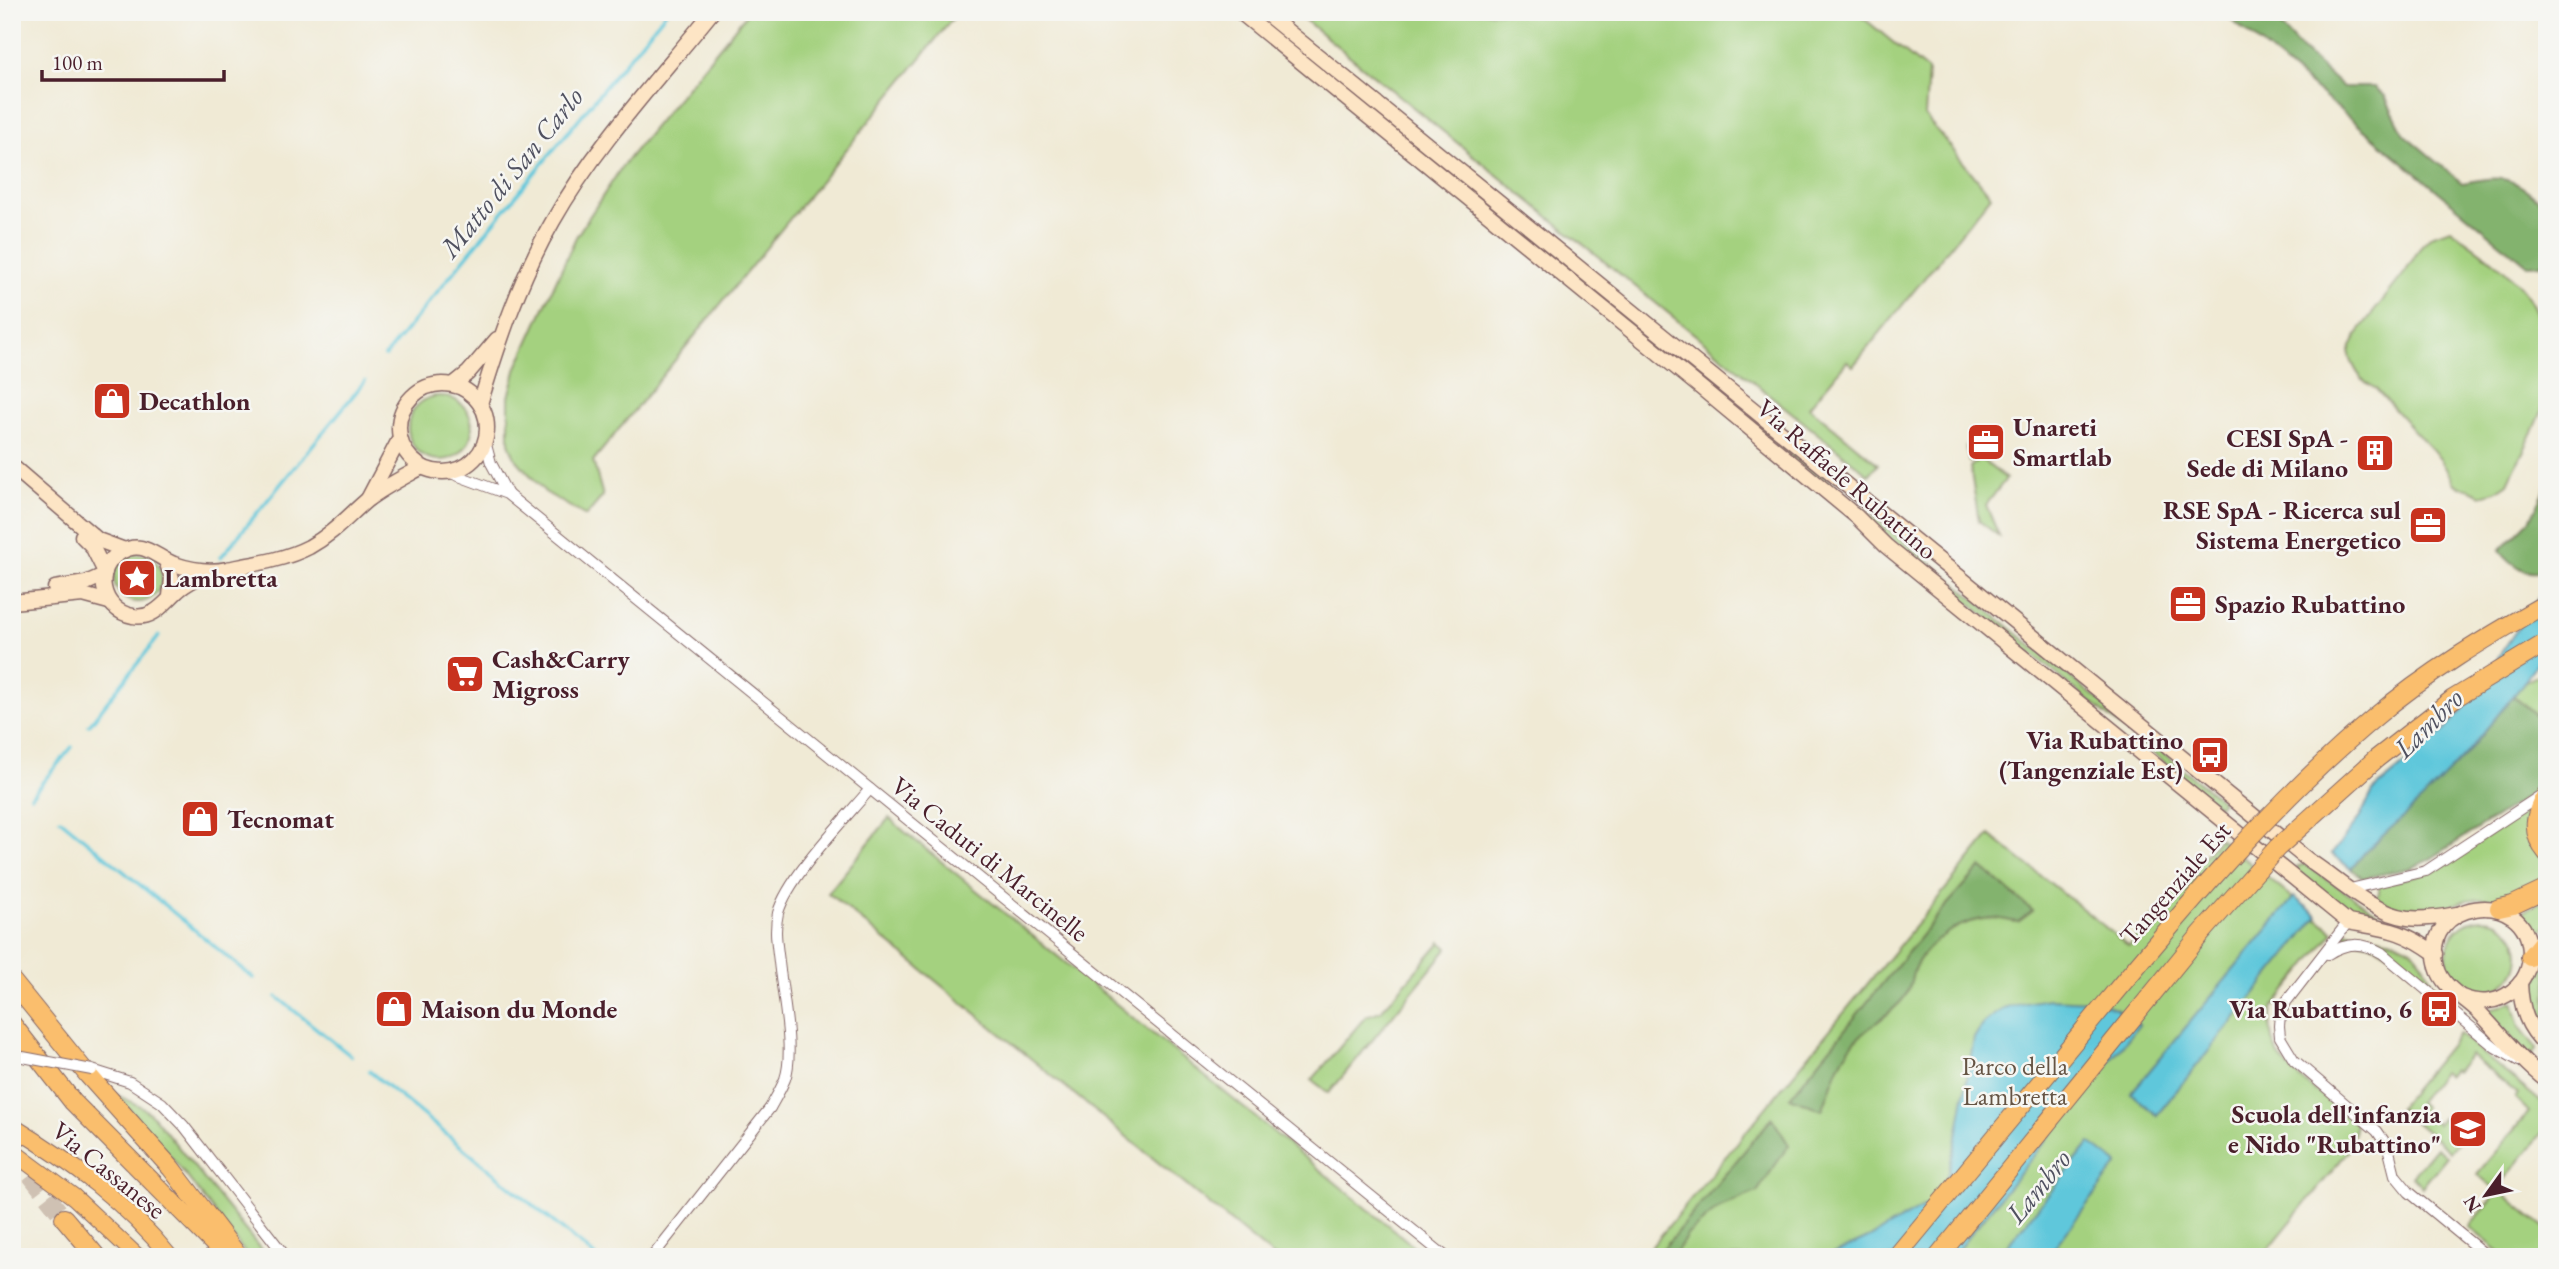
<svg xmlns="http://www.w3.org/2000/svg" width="2559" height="1269" viewBox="0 0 2559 1269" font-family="'EB Garamond',serif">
	<rect width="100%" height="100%" fill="#f6f6f2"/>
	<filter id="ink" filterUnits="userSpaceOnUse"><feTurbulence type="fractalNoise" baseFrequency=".0143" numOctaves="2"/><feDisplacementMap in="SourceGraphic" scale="14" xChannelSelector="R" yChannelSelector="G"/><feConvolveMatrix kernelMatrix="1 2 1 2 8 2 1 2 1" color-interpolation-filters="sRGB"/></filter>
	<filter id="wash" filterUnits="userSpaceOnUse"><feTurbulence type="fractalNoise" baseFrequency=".00686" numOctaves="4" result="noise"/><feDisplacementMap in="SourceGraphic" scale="28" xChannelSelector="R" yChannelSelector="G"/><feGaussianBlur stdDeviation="1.57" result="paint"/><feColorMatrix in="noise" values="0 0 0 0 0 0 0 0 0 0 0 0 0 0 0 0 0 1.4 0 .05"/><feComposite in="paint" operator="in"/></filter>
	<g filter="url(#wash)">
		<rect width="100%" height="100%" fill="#f0ead5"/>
		<g fill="#a4d17f" stroke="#777855" stroke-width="2">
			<path d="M748 12H958L593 461 603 496 586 516 545 492 515 458 509 443V397L517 367 576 237 623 165Z"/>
			<path d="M1246 12H1256L2222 801 2218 806Z"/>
			<path d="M1295 12H1856L1928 71 1925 116 1991 196 1853 366 1847 361 1809 407 1878 464 1869 475Z"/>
			<path d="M2450 229C2505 269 2547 293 2547 368 2547 378 2549 390 2546 400 2537 428 2520 456 2508 483L2496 491 2482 495 2455 484 2441 460 2376 389C2360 380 2353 369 2349 351L2361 328 2406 271 2421 246 2431 236Z"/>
			<circle cx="440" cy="428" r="32"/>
			<path d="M1966 447 2006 479 1986 505 1999 536 1979 521 1970 467 1976 462 1974 460 1969 462Z"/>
			<circle cx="138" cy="578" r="24"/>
			<path d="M2547 670V724L2513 696 2524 683Z"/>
			<path d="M2532 806 2547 858V880L2506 898 2467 900 2436 911H2408L2390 906 2376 897 2379 893V885L2436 870Z"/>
			<path d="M889 818 905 832 1427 1257H1274L828 893Z"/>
			<path d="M1990 835 2129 946 2219 838 2334 932 2272 1008C2264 1049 2284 1065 2314 1090 2328 1101 2342 1113 2356 1124L2350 1149 2262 1257H1643Z"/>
			<path d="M2304 864 2385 918 2384 922C2342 916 2330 899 2298 873L2297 867Z"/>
			<path d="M2547 899V925L2537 937 2519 913Z"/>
			<circle cx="2483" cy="955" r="36"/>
			<path d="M2346 931 2394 940 2412 949 2425 965 2430 979 2438 990 2436 991C2410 971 2384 939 2349 940L2348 936 2339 937Z"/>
			<path d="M1441 942 1448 948 1329 1093 1312 1080 1366 1016 1381 1011Z"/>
			<path d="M2547 947V1023L2535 999 2537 980Z"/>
			<path d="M2513 1001 2520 1027 2537 1049 2529 1059 2488 1011Z"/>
			<path d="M2459 1034 2547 1107V1127L2496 1190 2477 1174 2529 1112 2515 1098 2518 1094 2470 1055 2456 1072 2453 1070 2448 1076 2442 1072 2418 1102 2424 1107 2421 1111 2437 1124 2442 1118 2464 1136 2450 1151 2398 1108Z"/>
			<path d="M113 1093 142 1107 154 1117 267 1257H248C205 1200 164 1143 113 1093Z"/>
			<path d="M2436 1147 2447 1156 2422 1187 2412 1176Z"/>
			<path d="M2499 1190 2547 1229V1257H2506L2469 1227Z"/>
		</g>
		<g fill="#83b36e" stroke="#66694c" stroke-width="2">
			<path d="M2222 12H2261L2273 18 2302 50 2343 87H2375L2385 96 2404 134 2462 183C2507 174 2511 177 2547 206V256L2541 264 2527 265Z"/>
			<path d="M2547 486V568C2531 580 2511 564 2500 550L2530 520Z"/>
			<path d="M2513 696 2547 724V784L2427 861 2411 868 2364 878 2351 869 2365 852 2465 755Z"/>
			<path d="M1981 867 2033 911 2018 922C2009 921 2000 918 1991 918 1961 920 1931 938 1916 965 1910 977 1912 988 1903 999 1891 1014 1872 1024 1858 1038 1839 1056 1832 1086 1822 1110L1790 1097 1943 909Z"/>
			<path d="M1772 1118 1789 1145 1757 1192 1720 1207 1688 1234 1673 1257H1656Z"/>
		</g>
		<g fill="#5fc7db" stroke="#547383" stroke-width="2">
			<path d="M2547 585V645L2524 683 2465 755 2423 799 2365 852 2351 869 2332 854 2360 817 2373 791 2442 733 2461 712Z"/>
			<path d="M2294 897 2318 916 2157 1115 2131 1093Z"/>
			<path d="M2049 999 2092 1001 2116 1008 2139 1025 1952 1257H1827L1868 1238 1927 1205 1946 1179 1956 1142 1974 1038C1992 1005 2015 1005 2049 999Z"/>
			<path d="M2090 1143 2118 1164 2047 1257H1998Z"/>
		</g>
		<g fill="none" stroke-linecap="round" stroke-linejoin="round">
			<g stroke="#5fc7db" stroke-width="3.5">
				<path d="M385 356 666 12"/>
				<path d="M221 557 365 381"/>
				<path d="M89 725 159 636"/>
				<path d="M31 796 72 747"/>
				<path d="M60 819 253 978"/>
				<path d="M277 997 351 1056"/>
				<path d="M369 1071 596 1257"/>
			</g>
		</g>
	</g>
	<g filter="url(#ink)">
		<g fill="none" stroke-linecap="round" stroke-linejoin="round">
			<path stroke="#cfc1b3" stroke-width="18" stroke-dasharray="18 9" stroke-linecap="butt" d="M14 1154 64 1218"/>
			<g stroke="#846666" stroke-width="12">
				<g id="street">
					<path d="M485 441 491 463 507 493"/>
					<path d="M448 472 507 494 1446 1257"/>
					<path d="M2350 889 2426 871 2543 794"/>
					<path d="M2348 922 2286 1002 2280 1014 2279 1026 2280 1037 2294 1060 2377 1131 2388 1147 2395 1175 2409 1192 2488 1257"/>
					<path d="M2328 954C2347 942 2362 942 2382 953L2495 1047 2519 1061"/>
					<path d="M92 1070 130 1082 162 1103 184 1126 286 1257"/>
					<path d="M652 1257 770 1108C775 1099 781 1089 785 1079 795 1051 782 993 779 962 777 945 774 930 778 913 788 877 845 819 870 789"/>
				</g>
			</g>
			<g stroke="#846666" stroke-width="17">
				<g id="secondary">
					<path d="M1240 12 1700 387 1857 517 1886 546 2348 922C2386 929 2404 930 2436 954"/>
					<path d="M1264 12 2308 860C2338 879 2371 913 2408 918 2424 920 2441 917 2457 914"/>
					<circle cx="443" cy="428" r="44"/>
					<path d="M453 385 468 373 497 339"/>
					<path d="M480 404C499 341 520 278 553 221 596 145 657 80 712 12"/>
					<path d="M12 466 98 540 125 550"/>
					<path d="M368 499 400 438"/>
					<path d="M82 536 92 546 105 572"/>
					<path d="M166 561 172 578 170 596"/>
					<path d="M209 572C199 577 190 581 181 588 166 600 155 620 133 616 101 611 92 568 121 552 143 539 155 557 174 564 192 570 209 573 227 569 254 564 284 560 309 547 334 533 346 518 367 500 384 487 404 477 422 467"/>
					<path d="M55 588 86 583 104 575"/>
					<path d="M12 602 83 595 109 602"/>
					<path d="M2520 983C2521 1009 2527 1028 2547 1046"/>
					<path d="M2462 997C2479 1004 2498 1003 2512 991 2524 982 2530 968 2530 954 2529 883 2418 900 2437 967 2443 989 2465 997 2480 1013 2502 1036 2521 1061 2547 1081"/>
				</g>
			</g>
			<g stroke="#846666" stroke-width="18">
				<g id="primary">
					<path d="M12 1126C71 1162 127 1203 170 1257"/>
					<path d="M12 1151 74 1197 138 1257"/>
				</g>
			</g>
			<g stroke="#846666" stroke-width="20">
				<g id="highway">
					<path d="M2547 793C2534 814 2530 833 2547 853"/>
					<path d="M2499 908 2513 905 2547 889"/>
					<path d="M2530 957 2547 936"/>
					<path d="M12 981 88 1075 171 1168 239 1257"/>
					<path d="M12 1024 73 1102 227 1257"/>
					<path d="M64 1218 97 1257"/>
				</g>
			</g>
			<use href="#street" stroke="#fff" stroke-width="10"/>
			<use href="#secondary" stroke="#fde5c5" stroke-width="14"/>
			<use href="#primary" stroke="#fabe6d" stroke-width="16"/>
			<use href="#highway" stroke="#fabe6d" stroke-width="18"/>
			<g stroke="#846666" stroke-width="12" stroke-linecap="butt">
				<path id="street-bridge" d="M12 1055 92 1070"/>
			</g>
			<g stroke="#846666" stroke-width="20" stroke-linecap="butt">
				<g id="highway-bridge">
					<path d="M1896 1257C1966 1172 2036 1088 2106 1003 2190 902 2274 802 2375 717 2427 673 2487 637 2547 603"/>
					<path d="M1938 1257 2201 934 2277 848 2376 759 2453 699 2542 645"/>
				</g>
			</g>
			<use href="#street-bridge" stroke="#fff" stroke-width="10"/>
			<use href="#highway-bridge" stroke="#fabe6d" stroke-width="18"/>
		</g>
	</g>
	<defs>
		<g id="shop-square" transform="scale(2.0125)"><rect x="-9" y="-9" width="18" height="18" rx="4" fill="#c8321e" stroke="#f6f6f2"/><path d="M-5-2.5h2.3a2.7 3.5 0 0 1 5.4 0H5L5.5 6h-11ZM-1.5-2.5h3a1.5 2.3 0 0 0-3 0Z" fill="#fff"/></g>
		<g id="office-square" transform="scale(2.0125)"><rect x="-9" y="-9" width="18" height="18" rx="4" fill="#c8321e" stroke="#f6f6f2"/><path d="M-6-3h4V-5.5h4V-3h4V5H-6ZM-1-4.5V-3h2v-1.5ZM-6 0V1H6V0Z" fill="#fff"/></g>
		<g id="building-square" transform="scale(2.0125)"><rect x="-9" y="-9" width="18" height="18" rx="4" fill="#c8321e" stroke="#f6f6f2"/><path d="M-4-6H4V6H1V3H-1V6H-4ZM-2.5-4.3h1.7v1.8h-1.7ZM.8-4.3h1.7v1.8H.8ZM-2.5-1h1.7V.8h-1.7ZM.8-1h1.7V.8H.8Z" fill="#fff"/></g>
		<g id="sight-square" transform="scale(2.0125)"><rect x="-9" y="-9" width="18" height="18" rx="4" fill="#c8321e" stroke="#f6f6f2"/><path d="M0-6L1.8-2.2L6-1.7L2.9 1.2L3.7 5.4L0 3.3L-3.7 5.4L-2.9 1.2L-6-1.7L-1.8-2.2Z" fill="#fff"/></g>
		<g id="supermarket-square" transform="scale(2.0125)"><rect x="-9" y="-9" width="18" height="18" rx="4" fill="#c8321e" stroke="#f6f6f2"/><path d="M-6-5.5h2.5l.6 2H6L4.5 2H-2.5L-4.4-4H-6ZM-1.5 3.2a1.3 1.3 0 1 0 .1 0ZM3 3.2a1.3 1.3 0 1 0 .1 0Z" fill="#fff"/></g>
		<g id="bus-square" transform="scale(2.0125)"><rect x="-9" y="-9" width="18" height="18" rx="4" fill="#c8321e" stroke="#f6f6f2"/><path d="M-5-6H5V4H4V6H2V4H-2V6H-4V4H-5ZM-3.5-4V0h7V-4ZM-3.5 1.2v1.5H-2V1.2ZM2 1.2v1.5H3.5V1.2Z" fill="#fff"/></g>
		<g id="school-square" transform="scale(2.0125)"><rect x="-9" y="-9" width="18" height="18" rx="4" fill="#c8321e" stroke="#f6f6f2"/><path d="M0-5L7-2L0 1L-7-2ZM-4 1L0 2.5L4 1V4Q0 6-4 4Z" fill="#fff"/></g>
	</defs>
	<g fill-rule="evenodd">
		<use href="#shop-square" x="112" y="401"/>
		<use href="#office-square" x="1986" y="442"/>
		<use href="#building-square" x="2375" y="453"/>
		<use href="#office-square" x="2428" y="525"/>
		<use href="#sight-square" x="137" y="578"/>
		<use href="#office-square" x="2188" y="604"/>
		<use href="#supermarket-square" x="465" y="674"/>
		<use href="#bus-square" x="2210" y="755"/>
		<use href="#shop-square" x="200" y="819"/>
		<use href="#shop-square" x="394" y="1009"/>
		<use href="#bus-square" x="2439" y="1009"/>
		<use href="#school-square" x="2468" y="1129"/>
	</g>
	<g text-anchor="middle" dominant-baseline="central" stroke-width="5" stroke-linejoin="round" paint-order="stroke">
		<g font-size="26" font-weight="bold" fill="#4a1f2b" stroke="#f6f6f2" text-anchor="start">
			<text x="139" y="401">Decathlon</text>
			<text x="2013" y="427">Unareti<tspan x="2013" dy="30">Smartlab</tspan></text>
			<text x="2348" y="438" text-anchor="end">CESI SpA -<tspan x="2348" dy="30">Sede di Milano</tspan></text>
			<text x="2401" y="510" text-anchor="end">RSE SpA - Ricerca sul<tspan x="2401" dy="30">Sistema Energetico</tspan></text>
			<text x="164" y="578">Lambretta</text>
			<text x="2215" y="604">Spazio Rubattino</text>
			<text x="492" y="659">Cash&amp;Carry<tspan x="492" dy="30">Migross</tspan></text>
			<text x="2183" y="740" text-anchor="end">Via Rubattino<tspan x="2183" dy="30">(Tangenziale Est)</tspan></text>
			<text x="227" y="819">Tecnomat</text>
			<text x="421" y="1009">Maison du Monde</text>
			<text x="2412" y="1009" text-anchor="end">Via Rubattino, 6</text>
			<text x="2441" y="1114" text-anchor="end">Scuola dell'infanzia<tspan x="2441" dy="30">e Nido "Rubattino"</tspan></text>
		</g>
		<g font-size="26" fill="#4a1f2b" stroke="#f6f6f2">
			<text transform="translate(1847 479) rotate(41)">Via Raffaele Rubattino</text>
			<text transform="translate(990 859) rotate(39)">Via Caduti di Marcinelle</text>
			<text transform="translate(2175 883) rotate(-49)">Tangenziale Est</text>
			<text transform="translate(109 1170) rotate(39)">Via Cassanese</text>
		</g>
		<g font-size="26" fill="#655444" stroke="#f6f6f2">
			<text x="2015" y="1066">Parco della<tspan x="2015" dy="30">Lambretta</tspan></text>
		</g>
		<g font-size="28" font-style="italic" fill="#505160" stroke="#f6f6f2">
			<text transform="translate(511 172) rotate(-51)">Matto di San Carlo</text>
			<text transform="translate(2428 723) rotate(-45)">Lambro</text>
			<text transform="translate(2038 1186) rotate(-51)">Lambro</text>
		</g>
	</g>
	<rect width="2559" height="1269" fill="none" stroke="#f6f6f2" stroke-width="42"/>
	<g transform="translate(2486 1195) rotate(237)" stroke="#f6f6f2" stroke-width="5" paint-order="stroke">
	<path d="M0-5L12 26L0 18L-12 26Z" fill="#4a1f2b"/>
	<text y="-10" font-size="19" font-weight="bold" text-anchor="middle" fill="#4a1f2b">N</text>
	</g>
	<path d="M42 70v10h182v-10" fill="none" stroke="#4a1f2b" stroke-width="3.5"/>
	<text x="52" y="70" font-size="21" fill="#4a1f2b" stroke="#f6f6f2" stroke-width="5" paint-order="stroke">100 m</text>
</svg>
